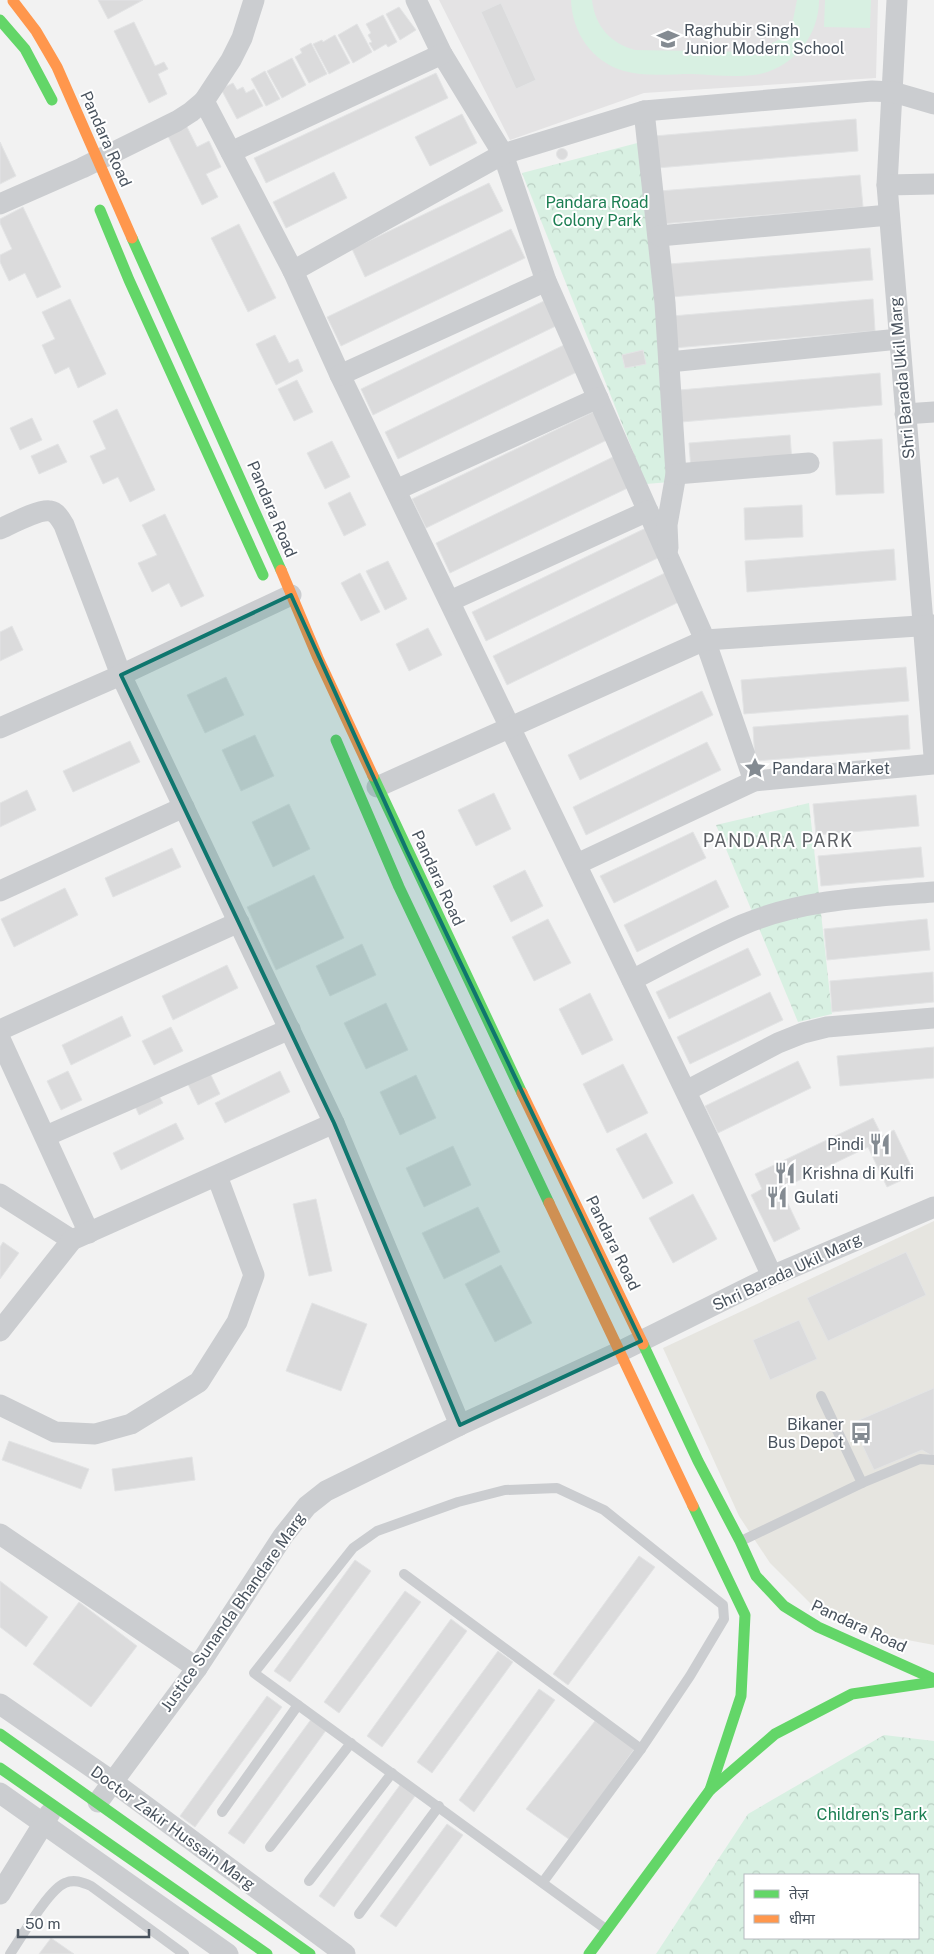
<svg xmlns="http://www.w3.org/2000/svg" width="934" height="1954" viewBox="0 0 934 1954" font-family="'Public Sans','Noto Sans Devanagari',sans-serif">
	<defs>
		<pattern id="park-crowns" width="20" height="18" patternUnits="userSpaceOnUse" patternTransform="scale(1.25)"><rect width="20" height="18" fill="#d8f0e2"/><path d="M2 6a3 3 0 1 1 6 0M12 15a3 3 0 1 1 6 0" fill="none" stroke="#bbd0c4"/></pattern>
	</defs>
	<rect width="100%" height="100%" fill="#f2f2f2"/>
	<path fill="#e6e5e0" d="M934 1221V1645L870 1633 842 1623 817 1610 770 1563 739 1516 663 1348Z"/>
	<path fill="#e4e3e4" d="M439 0H878L876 78 644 93 510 140Z"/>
	<g fill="url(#park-crowns)" fill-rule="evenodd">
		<path d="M645 141 670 482 646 484 522 173Z"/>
		<path d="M809 803 832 1014 798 1022 716 825Z"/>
		<path d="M884 1735 934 1741V1954H656L748 1814ZM745 1875H918V1938H745Z"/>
	</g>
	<g fill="#d8f0e2">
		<path d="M571 0H592C595 26 610 43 635 50L753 52 761 49 780 39 786 32 793 20 797 0H819C819 35 795 66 760 74 738 78 714 75 692 74 670 74 645 77 624 71 592 62 572 32 571 0Z"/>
		<path d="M825 0H871L870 28 824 27Z"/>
	</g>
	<g fill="#dbdbdc" stroke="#e3e4e5">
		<path d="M98 0H143L108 19Z"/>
		<path d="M501 3 536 80 516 89 481 12Z"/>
		<path d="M399 7 416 30 400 40 386 14Z"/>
		<path d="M383 15 397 42 388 47 386 44 374 51 369 43 372 42 368 35 371 33 366 24Z"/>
		<path d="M134 22 155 66 164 62 168 69 158 74 167 94 149 103 114 31Z"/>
		<path d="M357 24 372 52 353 63 338 35Z"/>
		<path d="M335 35 350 63 329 74 313 44 322 40 323 42Z"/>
		<path d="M311 43 327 74 309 83 295 57 302 53 300 49Z"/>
		<path d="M292 58 306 85 282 98 267 71Z"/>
		<path d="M265 71 280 99 266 106 251 79Z"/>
		<path d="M436 73 448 98 266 183 254 158Z"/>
		<path d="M233 83 237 90 243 87 246 93 254 89 263 106 237 119 221 89Z"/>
		<path d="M462 114 477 143 430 166 415 137Z"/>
		<path d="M856 119 858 151 657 168 654 136Z"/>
		<path d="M186 125 197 147 209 141 221 167 206 174 218 197 202 205 167 134Z"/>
		<path d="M0 142 16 176 0 184Z"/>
		<circle cx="562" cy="154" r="5.5"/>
		<path d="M334 172 347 198 286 228 273 202Z"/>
		<path d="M860 175 863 207 661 224 659 191Z"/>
		<path d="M489 183 503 211 365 277 352 249Z"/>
		<path d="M23 207 61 287 37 298 25 273 9 281 0 262V255L12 249 0 223V219Z"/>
		<path d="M239 224 276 298 248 312 211 238Z"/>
		<path d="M511 229 525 258 341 346 327 317Z"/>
		<path d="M870 248 873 280 671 297 669 264Z"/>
		<path d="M70 299 106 374 78 388 69 367 55 374 42 345 55 339 42 312Z"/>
		<path d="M873 299 875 331 674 348 672 316Z"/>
		<path d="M546 300 558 325 373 415 361 389Z"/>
		<path d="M275 335 289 363 298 359 303 371 276 385 256 344Z"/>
		<path d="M566 344 579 371 398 459 385 432Z"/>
		<path d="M643 350 646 364 625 368 622 355Z"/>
		<path d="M880 373 882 405 681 422 679 390Z"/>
		<path d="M297 380 313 412 294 421 278 389Z"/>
		<path d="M117 409 155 490 130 502 118 477 103 484 90 456 106 449 93 421Z"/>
		<path d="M595 411 609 439 426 528 412 499Z"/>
		<path d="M32 418 42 440 20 450 10 428Z"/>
		<path d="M790 435 792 462 691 470 689 443Z"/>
		<path d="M882 439 884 493 836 495 833 442Z"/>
		<path d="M332 441 350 477 325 489 307 453Z"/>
		<path d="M58 444 67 462 39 474 31 456Z"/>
		<path d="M617 455 632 486 450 573 436 543Z"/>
		<path d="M350 492 366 525 344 536 328 503Z"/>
		<path d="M802 505 803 537 745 540 744 508Z"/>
		<path d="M165 514 204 596 181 607 169 583 152 592 138 563 157 555 142 525Z"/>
		<path d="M650 526 664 555 486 641 472 612Z"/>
		<path d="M894 549 896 580 747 592 745 561Z"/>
		<path d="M388 561 407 599 385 610 366 571Z"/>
		<path d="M667 572 681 601 507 685 493 656Z"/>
		<path d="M360 573 380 612 361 621 341 583Z"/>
		<path d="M12 626 23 650 0 661V632Z"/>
		<path d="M428 628 442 655 409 671 396 644Z"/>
		<path d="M906 667 909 701 744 714 741 680Z"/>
		<path d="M226 677 244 715 205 733 187 695Z"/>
		<path d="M702 691 713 715 580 780 568 755Z"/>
		<path d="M908 715 910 749 755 761 753 727Z"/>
		<path d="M255 735 274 776 241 791 222 750Z"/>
		<path d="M130 741 140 762 73 792 63 771Z"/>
		<path d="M707 742 721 770 586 835 573 807Z"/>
		<path d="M27 790 36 810 0 827V803Z"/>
		<path d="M494 793 511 829 476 846 458 810Z"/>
		<path d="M916 795 919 826 816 835 813 804Z"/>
		<path d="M289 804 310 849 273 867 252 822Z"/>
		<path d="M693 832 706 858 614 903 600 876Z"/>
		<path d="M921 847 924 877 821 886 818 856Z"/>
		<path d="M172 848 181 867 113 897 105 878Z"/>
		<path d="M525 870 543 906 511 922 493 886Z"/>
		<path d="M314 875 344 938 276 970 247 907Z"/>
		<path d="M716 880 729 907 637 952 624 925Z"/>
		<path d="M65 888 78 915 14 947 1 919Z"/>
		<path d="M548 919 571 963 534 981 512 937Z"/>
		<path d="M927 919 930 950 827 960 824 929Z"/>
		<path d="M362 944 376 975 330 996 316 966Z"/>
		<path d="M748 948 761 975 669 1019 656 992Z"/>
		<path d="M227 965 238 988 173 1020 162 996Z"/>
		<path d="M933 972 934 1002 832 1012 830 981Z"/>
		<path d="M770 992 783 1020 690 1064 677 1037Z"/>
		<path d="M590 993 613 1040 582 1055 559 1009Z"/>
		<path d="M386 1003 408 1050 366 1069 344 1023Z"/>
		<path d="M122 1016 131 1036 71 1065 62 1045Z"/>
		<path d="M171 1027 183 1051 154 1065 142 1041Z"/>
		<path d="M934 1047V1078L840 1086 837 1056Z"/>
		<path d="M798 1061 811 1088 718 1133 705 1106Z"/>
		<path d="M623 1064 648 1113 607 1133 583 1084Z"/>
		<path d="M208 1069 220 1094 198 1105 186 1080Z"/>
		<path d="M68 1071 82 1100 61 1110 47 1081Z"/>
		<path d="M280 1071 290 1092 225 1123 215 1103Z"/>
		<path d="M416 1075 436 1118 400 1135 380 1092Z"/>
		<path d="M156 1091 163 1103 139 1115 133 1102Z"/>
		<path d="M873 1118 882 1136 894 1130 915 1174 887 1187 868 1147 781 1189 800 1229 774 1242 751 1195 762 1189 755 1174Z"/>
		<path d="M176 1123 184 1139 121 1170 113 1153Z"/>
		<path d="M646 1133 673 1183 643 1199 616 1149Z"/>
		<path d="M453 1146 471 1185 424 1207 406 1168Z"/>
		<path d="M693 1194 717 1239 673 1263 649 1218Z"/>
		<path d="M316 1199 332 1271 309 1276 293 1204Z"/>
		<path d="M478 1207 500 1252 444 1279 422 1233Z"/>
		<path d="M3 1242 19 1253 0 1279V1247Z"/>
		<path d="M906 1252 926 1295 828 1341 807 1298Z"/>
		<path d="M501 1265 532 1323 495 1342 465 1284Z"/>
		<path d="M312 1303 367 1324 341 1391 286 1371Z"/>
		<path d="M799 1320 817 1359 770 1380 753 1340Z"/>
		<path d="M934 1388V1457L922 1450 874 1470 852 1423Z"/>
		<path d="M9 1441 89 1469 81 1489 2 1460Z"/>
		<path d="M192 1457 195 1480 115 1491 112 1469Z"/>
		<path d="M639 1556 655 1567 568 1685 553 1674Z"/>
		<path d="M355 1560 371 1571 290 1682 274 1671Z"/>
		<path d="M0 1581 48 1617 26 1647 0 1627Z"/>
		<path d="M405 1591 421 1602 339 1713 324 1702Z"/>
		<path d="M79 1602 137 1646 91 1707 33 1664Z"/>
		<path d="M451 1619 467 1631 382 1747 367 1736Z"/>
		<path d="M498 1651 513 1662 432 1773 417 1762Z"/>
		<path d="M539 1689 555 1700 474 1812 459 1800Z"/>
		<path d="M267 1696 282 1707 195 1827 180 1816Z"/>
		<path d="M312 1718 327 1729 244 1844 228 1833Z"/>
		<path d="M595 1721 635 1748 570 1840 526 1809Z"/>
		<path d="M400 1785 415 1796 334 1907 319 1896Z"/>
		<path d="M447 1824 463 1835 396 1927 380 1916Z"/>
		<path d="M51 1938 74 1954H39Z"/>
	</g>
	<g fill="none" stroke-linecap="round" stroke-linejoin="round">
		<g stroke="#cbcdd0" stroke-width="10">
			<path d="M821 1396 862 1483"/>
			<path d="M741 1541 862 1483 920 1459 934 1460"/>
			<path d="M404 1574 641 1749"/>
			<path d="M222 1812 298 1705"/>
			<path d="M270 1847 351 1743"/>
			<path d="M309 1881 392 1773"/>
			<path d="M543 1882 641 1749 690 1676 724 1619 723 1605 604 1510 557 1488 505 1490 458 1502 377 1531 353 1548 254 1673 607 1930"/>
			<path d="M359 1914 439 1806"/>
			<path d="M10 1954C21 1938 49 1889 65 1883 74 1879 82 1882 91 1886L184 1954"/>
		</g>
		<g stroke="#cbcdd0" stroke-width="21">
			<path d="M416 0 442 54 503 154 546 281 705 640 754 781"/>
			<path d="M897 0 887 185 934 756"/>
			<path d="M204 101 231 60 242 38 254 0"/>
			<path d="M644 111 665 303 676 474 667 525 668 548"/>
			<path d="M231 152 442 54"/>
			<path d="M887 185 934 184"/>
			<path d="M0 204 82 168 177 121 191 112 204 101 293 271 340 375 710 1142 772 1276"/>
			<path d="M659 236 889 215"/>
			<path d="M293 271 503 154 644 111 872 91 893 92 934 104"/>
			<path d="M669 362 899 339"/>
			<path d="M340 375 546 281"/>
			<path d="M905 414 934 412"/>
			<path d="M676 474 809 463"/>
			<path d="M396 490 598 398"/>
			<path d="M0 529C11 524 39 509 50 511 57 512 61 520 64 525L121 675 334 1123 460 1425"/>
			<path d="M450 601 648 511"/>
			<path d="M0 728 121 675 291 595"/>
			<path d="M377 787 705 640 934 625"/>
			<path d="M577 864 754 781 934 764"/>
			<path d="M0 891 184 807"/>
			<path d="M632 980C669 961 705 941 742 925 803 899 869 897 934 892"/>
			<path d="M0 1030 239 922"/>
			<path d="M0 1039 89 1233"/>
			<path d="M686 1091 778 1043 803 1033 827 1027 934 1018"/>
			<path d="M46 1136 290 1029"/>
			<path d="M0 1194 72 1240"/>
			<path d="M0 1331 72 1240 334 1123"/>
			<path d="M0 1405 55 1432 95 1434 131 1424 199 1382 237 1322 254 1275 217 1176"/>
			<path d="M0 1534 197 1668"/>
			<path d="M0 1704 113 1782 345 1954"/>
			<path d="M0 1793 228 1954"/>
			<path d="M98 1802 197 1668 283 1536 307 1506 326 1491 460 1425 619 1352 772 1276 934 1207"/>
			<path d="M0 1894 50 1813"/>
		</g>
		<g stroke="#63d668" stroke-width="11">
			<path d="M0 20 25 49 52 100"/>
			<path d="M100 210 129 280 263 575"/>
			<path d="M132 238 281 570"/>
			<path d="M336 740 399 887 549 1203"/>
			<path d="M373 776 522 1093"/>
			<path d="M643 1344 698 1461 740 1541 756 1576 784 1606 818 1627 934 1679"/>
			<path d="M693 1506 745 1615 741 1696 710 1790"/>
			<path d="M0 1734 310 1954"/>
			<path d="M0 1768 267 1954"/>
			<path d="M589 1954 710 1790 775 1734 852 1694 934 1682"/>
		</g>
		<g stroke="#ff974d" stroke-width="11">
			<path d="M13 1 36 31 57 67 132 238"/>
			<path d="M281 570 318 658 373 776"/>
			<path d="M522 1093 643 1344"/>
			<path d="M549 1203 693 1506"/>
		</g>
	</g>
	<path fill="#0f766e" fill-opacity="0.2" stroke="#0f766e" stroke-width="4" stroke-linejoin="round" d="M291 595 407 851 641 1341 460 1425 334 1123 121 675Z"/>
	<defs>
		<g id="school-bare" transform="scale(1.725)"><path d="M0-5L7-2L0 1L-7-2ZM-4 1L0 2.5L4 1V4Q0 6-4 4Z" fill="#848b92" stroke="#fff" stroke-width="2.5" paint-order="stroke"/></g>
		<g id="sight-bare" transform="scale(1.725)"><path d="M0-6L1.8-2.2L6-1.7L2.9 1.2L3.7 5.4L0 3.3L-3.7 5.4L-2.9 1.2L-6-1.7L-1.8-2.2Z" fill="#848b92" stroke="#fff" stroke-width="2.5" paint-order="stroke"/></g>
		<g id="restaurant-bare" transform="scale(1.725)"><path d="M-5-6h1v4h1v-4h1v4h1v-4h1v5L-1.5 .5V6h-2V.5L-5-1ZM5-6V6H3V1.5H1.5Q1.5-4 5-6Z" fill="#848b92" stroke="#fff" stroke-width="2.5" paint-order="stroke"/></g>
		<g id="bus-bare" transform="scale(1.725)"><path d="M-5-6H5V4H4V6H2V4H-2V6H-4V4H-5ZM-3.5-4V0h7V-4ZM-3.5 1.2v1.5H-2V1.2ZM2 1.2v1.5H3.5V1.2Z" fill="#848b92" stroke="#fff" stroke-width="2.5" paint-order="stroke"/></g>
	</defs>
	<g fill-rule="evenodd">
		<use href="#school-bare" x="668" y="39"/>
		<use href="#sight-bare" x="755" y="768"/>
		<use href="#restaurant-bare" x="880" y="1144"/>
		<use href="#restaurant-bare" x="785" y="1173"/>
		<use href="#restaurant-bare" x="777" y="1197"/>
		<use href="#bus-bare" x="861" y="1433"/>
	</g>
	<g text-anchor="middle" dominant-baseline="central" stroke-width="4" stroke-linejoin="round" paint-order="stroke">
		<g font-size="16" fill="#49535e" stroke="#fff" text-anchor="start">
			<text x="684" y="30">Raghubir Singh<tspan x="684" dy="18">Junior Modern School</tspan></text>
			<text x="772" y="768">Pandara Market</text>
			<text x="864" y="1144" text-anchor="end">Pindi</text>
			<text x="802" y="1173">Krishna di Kulfi</text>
			<text x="794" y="1197">Gulati</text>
			<text x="844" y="1424" text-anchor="end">Bikaner<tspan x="844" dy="18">Bus Depot</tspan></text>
		</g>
		<g font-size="16" fill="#49535e" stroke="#fff">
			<text transform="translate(106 139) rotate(66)">Pandara Road</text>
			<text transform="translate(902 378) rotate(-95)">Shri Barada Ukil Marg</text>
			<text transform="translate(272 509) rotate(67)">Pandara Road</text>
			<text transform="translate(438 878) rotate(65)">Pandara Road</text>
			<text transform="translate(613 1243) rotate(64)">Pandara Road</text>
			<text transform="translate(787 1272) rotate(-25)">Shri Barada Ukil Marg</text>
			<text transform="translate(233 1612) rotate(-55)">Justice Sunanda Bhandare Marg</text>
			<text transform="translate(859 1626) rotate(25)">Pandara Road</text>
			<text transform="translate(173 1828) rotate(36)">Doctor Zakir Hussain Marg</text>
		</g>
		<g font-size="16" fill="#1b7e52" stroke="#fff">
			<text x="597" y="202">Pandara Road<tspan x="597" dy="18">Colony Park</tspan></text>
			<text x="872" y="1814">Children's Park</text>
		</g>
		<g font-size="18" letter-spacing="1" fill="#5e6166" stroke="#fff">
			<text x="778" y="840">PANDARA PARK</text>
		</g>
	</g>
	<rect x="744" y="1874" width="175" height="65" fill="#ffffff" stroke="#b6babf"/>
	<rect x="754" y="1890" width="25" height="8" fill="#63d668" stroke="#b6babf"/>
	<text x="789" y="1899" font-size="15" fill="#49535e">तेज़</text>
	<rect x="754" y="1915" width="25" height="8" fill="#ff974d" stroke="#b6babf"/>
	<text x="789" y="1924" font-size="15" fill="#49535e">धीमा</text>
	<path d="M18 1929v8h131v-8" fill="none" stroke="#49535e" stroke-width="2.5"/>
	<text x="25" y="1929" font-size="15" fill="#49535e" stroke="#ffffff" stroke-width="4" paint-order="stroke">50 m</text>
</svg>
